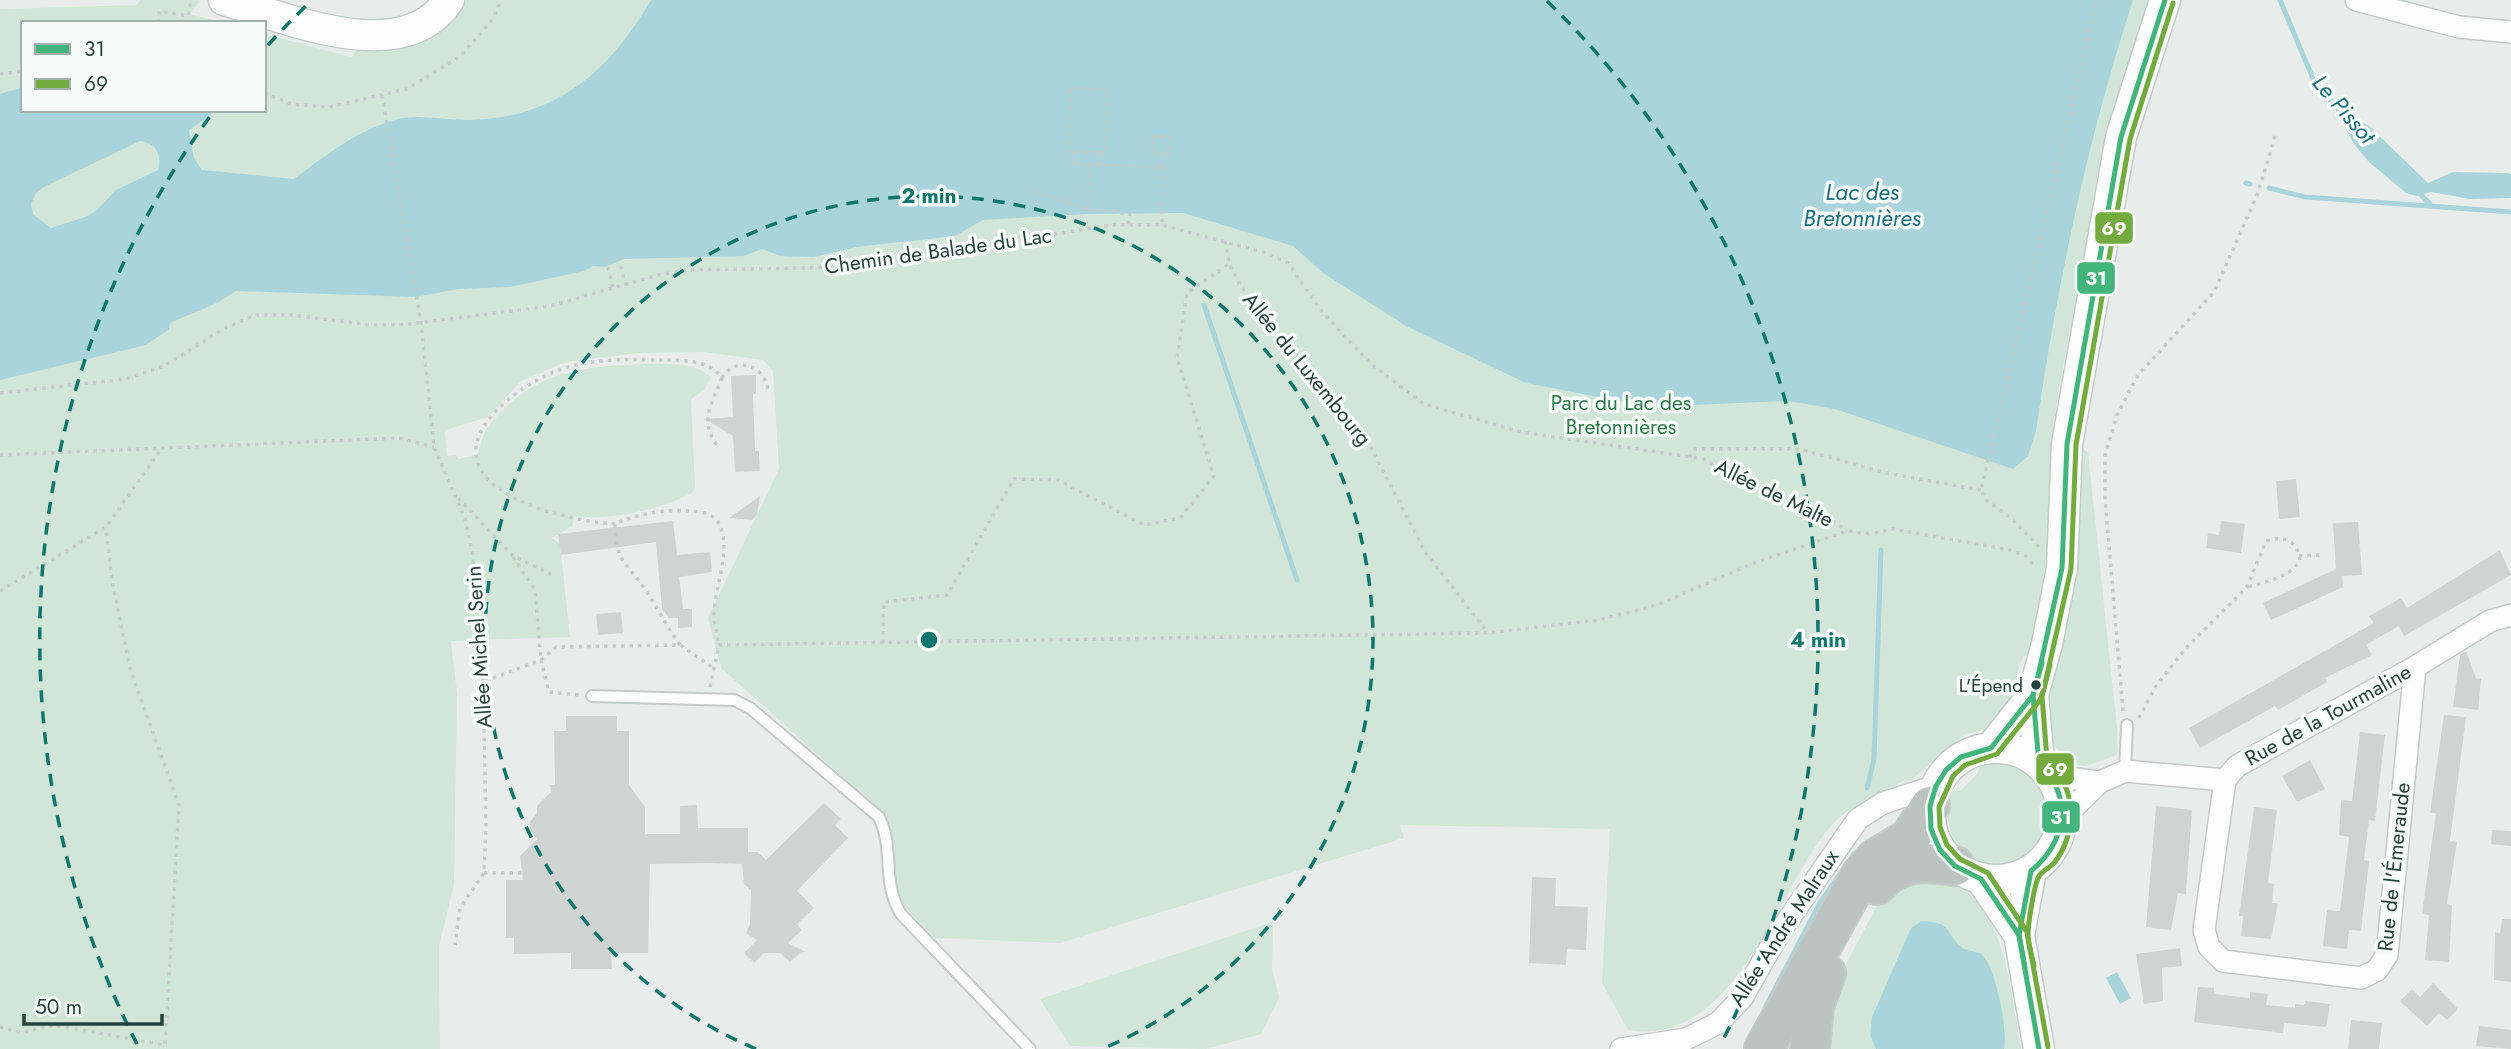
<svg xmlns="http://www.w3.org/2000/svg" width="2511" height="1049" viewBox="0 0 2511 1049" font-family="Jost,sans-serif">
	<rect width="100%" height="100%" fill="#e8edeb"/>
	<g fill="#d1e6d8">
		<path d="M140 0H198L200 1 190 14 224 23H23V110H264V34L351 57 362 45 460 0H2151L2109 136 2060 382 2051 442 2050 540 2030 656H2023L2016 677 2022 680 2010 706 1988 729 1965 734 1911 780 1903 781C1882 793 1851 805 1834 823 1779 880 1738 1049 1628 1030L1602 983 1610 829 1400 825 1404 838 1060 943 935 938C923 925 902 909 897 891 890 860 902 841 881 811L721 668 708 618 779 469 773 371 763 360 704 352 637 353 566 362 521 381 488 417 445 430 447 456 455 455 459 459 478 454C482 434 489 423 504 409 547 367 593 366 649 364 669 364 696 362 711 377L704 390 691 399 695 487 692 493C662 509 609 521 575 516L572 526 552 538 560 544 570 637 451 641 457 693 454 885 439 946 440 1049H0V9L137 5Z"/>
		<path d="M2078 447 2088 452 2117 728V755L2086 766 2069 764 2052 743 2047 700 2064 626Z"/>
		<path d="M2006 762C2026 768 2042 778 2048 800 2069 882 1927 894 1951 791H1960L1977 774 1981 763Z"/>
		<path d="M1904 878C1918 879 1940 877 1953 883 2008 911 2011 996 2021 1049H1823L1827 1000 1881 898Z"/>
		<path d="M1273 922 1272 968 1279 998 1261 1034 1206 1049 1070 1046 1040 999Z"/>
	</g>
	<g fill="#a9d4db" fill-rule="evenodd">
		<path d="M651 0H2133C2086 145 2058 281 2036 431L2028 456 2013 469 1835 409 1788 401 1670 406 1609 399 1526 383 1406 326 1323 273 1293 246 1183 213 1087 214 983 220 955 236 856 247 814 257 781 256 762 249 743 256 624 259 605 267 593 266 584 271 510 287 458 289 416 297 236 291 219 302 170 323 169 329 146 345 0 380V94L23 87V110H213L210 116 189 130 194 158 202 170 294 179C326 155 356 131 395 120 417 113 447 121 470 120 556 118 609 72 651 0ZM140 141C157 144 162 154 158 170L116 190 96 211 85 217 51 228 33 214 31 204 36 193 46 186Z"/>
		<path d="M2354 118 2369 126 2428 183 2453 172 2507 173 2511 174V198L2470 199 2431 192 2416 196 2406 193 2369 162 2354 144 2345 127Z"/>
		<path d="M1921 921C1956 922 1944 935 1963 948 1969 952 1978 950 1983 956 1996 969 2008 1031 2004 1049H1876L1870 1035 1872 1017 1911 928Z"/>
		<path d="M2117 972 2131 998 2120 1004 2106 978Z"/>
	</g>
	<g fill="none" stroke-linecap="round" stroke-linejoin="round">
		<g stroke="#a9d4db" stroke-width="5">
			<path d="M2280 0 2314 81 2353 126"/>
			<path d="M2246 183 2250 184"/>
			<path d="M2269 188 2305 197 2511 212"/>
			<path d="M2416 190 2430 204"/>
			<path d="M1204 305 1297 580"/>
			<path d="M1867 788 1874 759 1881 550"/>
			<path d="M1765 1008 1820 903 1854 854"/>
		</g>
	</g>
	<g fill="#cfd4d2">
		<path d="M756 375V394H753L755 451H759L760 471 735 472 733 436 705 419 733 417 731 376Z"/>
		<path d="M2296 479 2300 517 2279 519 2276 481Z"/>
		<path d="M760 496 757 515 752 520 729 518Z"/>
		<path d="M673 521 677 555 710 552 712 572 679 577 683 609H692V627L678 628V618H669L662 609 656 542 561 555 558 534Z"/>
		<path d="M2221 521 2245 524 2241 553 2206 548 2208 533 2219 535Z"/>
		<path d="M2358 522 2362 575 2342 576 2343 587 2271 620 2263 603 2336 569 2333 523Z"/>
		<path d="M2500 550 2511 575 2404 636 2399 626 2366 645 2372 655 2325 678 2327 682 2278 710 2275 706 2200 748 2189 728 2374 623 2369 616 2401 598 2407 608Z"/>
		<path d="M621 612 623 633 598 635 596 614Z"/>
		<path d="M2466 651 2476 678 2481 679 2478 710 2453 707 2460 655Z"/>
		<path d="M2444 715 2466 717 2450 841 2457 842 2447 904 2452 905 2449 962 2425 960 2429 915 2422 914 2436 813H2430Z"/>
		<path d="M566 716H617V731H629V785L645 807V834H680V806L697 805 698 828H748V852H758L766 860 824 803 841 819 835 825 848 838 797 891 814 908 797 924 802 930 788 943 806 952H801L790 962 780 953H764L754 963 744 953 757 940 746 933 750 924 751 890 744 884 742 864 708 863 650 864 648 953H611L612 969H571V953L514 954V938H506V880H523L520 856 537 839 531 832 530 822 537 813V806L551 792 550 785H555L554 731H566Z"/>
		<path d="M2360 732 2385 735 2375 821 2369 820 2364 860 2369 861 2361 931 2349 930 2347 949 2323 946 2327 910 2340 911 2349 837 2339 835 2341 800 2352 801Z"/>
		<path d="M2310 760 2325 789 2297 802 2282 776Z"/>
		<path d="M2156 806 2192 810 2186 894 2178 893 2171 930 2146 927Z"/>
		<path d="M2254 807 2277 810 2268 883 2274 884 2272 903H2278L2271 939 2241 936 2243 916H2239Z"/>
		<path d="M2492 830 2511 831V846L2491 844Z"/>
		<path d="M1532 877 1556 878 1555 906 1588 907 1586 950 1567 949 1566 965 1529 963Z"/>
		<path d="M2502 919H2511V982L2494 980 2495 932 2500 933Z"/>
		<path d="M2180 948 2182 966 2162 968 2163 1001 2144 1004 2136 954Z"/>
		<path d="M2433 983 2458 1009 2447 1020 2439 1013 2427 1026 2400 1001 2412 989 2420 997Z"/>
		<path d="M2198 987 2214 988V994L2250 998V992L2268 994 2266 1005 2295 1008V1004L2304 1005 2305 1001 2330 1004 2326 1027 2284 1023 2283 1033 2194 1022Z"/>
		<path d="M2351 1020 2382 1023 2379 1049H2348Z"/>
		<path d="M2479 1026 2511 1030V1049L2476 1046Z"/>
	</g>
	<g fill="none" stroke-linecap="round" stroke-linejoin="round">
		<g stroke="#c5cac8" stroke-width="14">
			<g id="lane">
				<path d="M592 696 734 700 750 708 879 817C895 850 881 881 901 914L1030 1049"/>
				<path d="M2125 771 2127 725"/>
			</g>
		</g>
		<g stroke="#c5cac8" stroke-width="24">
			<g id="street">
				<path d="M2356 0 2459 27 2511 32"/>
				<path d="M2052 776 2100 782"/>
				<path d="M2225 780 2204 930 2209 947 2223 961 2361 978 2377 970 2387 955 2415 667"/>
				<path d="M2063 818 2100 782 2125 771 2225 780 2237 766 2415 667 2490 621 2511 615"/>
				<path d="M1621 1049 1686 1039 1718 1023 1742 998 1777 936 1858 819 1883 803 1936 786"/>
			</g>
		</g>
		<g stroke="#c3cbc8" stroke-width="33">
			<g id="secondary">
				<path d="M224 0C286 17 403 70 449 0"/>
				<path d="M2033 695 2039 764"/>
				<circle cx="1996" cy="814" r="66"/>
				<path d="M1991 748 2033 695 2047 644 2062 568 2067 444 2121 137 2165 0"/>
				<path d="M2031 871 2019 935 2039 1049"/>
				<path d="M1981 879 2019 935"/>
			</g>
		</g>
		<g stroke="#c3ccc9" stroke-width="42">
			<g id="highway">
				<path d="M1877 885C1898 860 1925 861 1955 866"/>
				<path d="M1764 1049 1861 875 1875 859 1910 838 1930 806"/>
				<path d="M1810 1049 1814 1006 1826 973"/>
			</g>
		</g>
		<g stroke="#c3ccca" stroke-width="3.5" stroke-dasharray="3.5 5" stroke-linecap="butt">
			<path d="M159 23V11L188 16 191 0"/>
			<path d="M0 74 23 71"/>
			<path d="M1070 89 1108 90 1106 152 1068 151Z"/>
			<path d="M264 93 291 104 329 107 407 89 459 57 490 23 502 0"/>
			<path d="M382 95 421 322 434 447 465 519 472 551 482 635 486 825 484 873 460 908 455 945"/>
			<path d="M1153 137H1170V154L1153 153Z"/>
			<path d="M1073 151 1074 164"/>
			<path d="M1070 164 1163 167 1162 225"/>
			<path d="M1090 165 1088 209 1130 214 1128 224"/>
			<path d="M1100 165V152"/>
			<path d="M1163 167V154"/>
			<path d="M1035 192 1088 209"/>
			<path d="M1225 241 1229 264 1240 285 1367 440 1425 552 1488 633"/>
			<path d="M618 258 626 285"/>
			<path d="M606 259 613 289"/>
			<path d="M722 378C735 355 766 365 768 391"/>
			<path d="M0 393 126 379 164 366 225 328 256 315H292L370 325 409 324 550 306 658 275 689 270 854 267 1111 225H1162L1266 253 1288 263 1322 312 1372 365 1424 404 1521 432 1704 459 1725 472 1828 517 1847 531"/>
			<path d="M0 455 399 438 434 447"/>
			<path d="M1689 457 1695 449H1800L1886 473 1981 490"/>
			<path d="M458 498 513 556 555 576"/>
			<path d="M615 524C561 521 426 487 495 412 513 393 538 377 562 369 591 359 627 359 658 360 679 360 709 359 722 378 712 403 699 421 717 445"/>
			<path d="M2039 547 2012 519 1985 499 1981 490 2097 0"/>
			<path d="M2299 556 2322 555"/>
			<path d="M513 557 535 590 541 660"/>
			<path d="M0 591 106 527 162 448"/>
			<path d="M883 643 884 602 947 595 1014 479 1058 480 1144 525 1180 518 1214 476 1177 358 1187 293 1229 264"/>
			<path d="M680 645C666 626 657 606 644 588 625 560 616 563 615 524 636 514 665 509 689 511 699 512 712 512 718 522 733 547 715 585 714 613 714 623 717 635 719 645"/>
			<path d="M541 660 556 647 680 645 712 667"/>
			<path d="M485 681 541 660 549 692 579 695"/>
			<path d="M710 687 719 645 1488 633 1598 620 1657 605 1754 563 1847 531 1869 534 1893 529 2010 550 2026 556 2033 565"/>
			<path d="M2123 711 2105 498V455L2117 415 2138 375 2214 292 2258 193 2276 133"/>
			<path d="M2139 718 2156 686 2186 648 2247 587 2266 541C2284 535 2298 541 2300 561 2288 578 2266 582 2247 587"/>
			<path d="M484 873H525"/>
			<path d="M0 1027 21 1033 54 1025 165 1045 179 805 130 668 112 581 106 527"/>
		</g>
		<use href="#lane" stroke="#fcfcfc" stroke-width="10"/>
		<use href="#street" stroke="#fcfcfc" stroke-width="21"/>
		<use href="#secondary" stroke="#fcfcfc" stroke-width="30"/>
		<use href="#highway" stroke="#bcc4c2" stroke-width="38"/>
		<g stroke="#f7fbf9" stroke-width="10">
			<g id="bus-1">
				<path d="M2025 968 2019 935 2031 871C2066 842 2074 797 2039 764L2033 695 2042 663"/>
				<path d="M2039 1049 2019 935 1981 879 1955 866 1940 850 1931 829 1930 806 1936 786 1946 770 1961 757 1991 748 2033 695 2036 685 2062 568 2067 444 2121 137 2165 0"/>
			</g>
		</g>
		<g stroke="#f7fbf9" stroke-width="10">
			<g id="bus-2">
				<path d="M2034 966C2032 956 2028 945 2028 935 2028 924 2034 885 2039 876 2042 871 2051 867 2055 862 2078 830 2076 787 2047 760L2042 696 2050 665"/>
				<path d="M2048 1047 2027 932 1988 873 1960 859 1947 845 1940 827 1939 807 1953 776 1965 765 1997 754 2040 700 2044 688 2071 569 2076 445 2130 139 2173 3"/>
			</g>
		</g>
		<use href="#bus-1" stroke="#42b47c" stroke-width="5"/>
		<use href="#bus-2" stroke="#74ab3f" stroke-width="5"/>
	</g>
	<g fill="none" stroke="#0f766e" stroke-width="3.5" stroke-dasharray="12 9">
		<path d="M756 1049A444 444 0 1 1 1102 1049"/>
		<path d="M137 1044A889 889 0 0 1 214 111M268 45A889 889 0 0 1 311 1M1547 1A889 889 0 0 1 1721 1044"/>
	</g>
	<circle fill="#24423a" stroke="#f7fbf9" stroke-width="2.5" cx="2036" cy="685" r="6"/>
	<g text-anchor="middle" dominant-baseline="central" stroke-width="7" stroke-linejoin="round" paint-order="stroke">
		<g font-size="19" fill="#24423a" stroke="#f7fbf9" text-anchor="end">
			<text x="2023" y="685">L'Épend</text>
		</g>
		<g font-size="21" fill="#24423a" stroke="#f7fbf9">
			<text transform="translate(938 251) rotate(-8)">Chemin de Balade du Lac</text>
			<text transform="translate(1307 369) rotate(51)">Allée du Luxembourg</text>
			<text transform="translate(1774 493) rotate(26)">Allée de Malte</text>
			<text transform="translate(479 647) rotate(-94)">Allée Michel Serin</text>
			<text transform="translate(2328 715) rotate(-29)">Rue de la Tourmaline</text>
			<text transform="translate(2394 867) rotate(-84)">Rue de l'Émeraude</text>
			<text transform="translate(1784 928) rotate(-57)">Allée André Malraux</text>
		</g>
		<g font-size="21" fill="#2d7a4b" stroke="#f7fbf9">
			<text x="1621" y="403">Parc du Lac des<tspan x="1621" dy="24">Bretonnières</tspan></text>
		</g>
		<g font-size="23" font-style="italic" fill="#1c6f80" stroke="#f7fbf9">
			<text transform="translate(2344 109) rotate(49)">Le Pissot</text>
			<text x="1862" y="192">Lac des<tspan x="1862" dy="26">Bretonnières</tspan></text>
		</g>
	</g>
	<circle cx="929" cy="640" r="10" fill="#0f766e" stroke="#f7fbf9" stroke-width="3.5"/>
	<g font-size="21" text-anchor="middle" font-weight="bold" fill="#0f766e" stroke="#f7fbf9" stroke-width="7" stroke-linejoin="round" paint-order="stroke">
		<text x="929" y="203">2 min</text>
		<text x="1818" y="647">4 min</text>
	</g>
	<g stroke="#f7fbf9" stroke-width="2.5">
		<rect x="2094" y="211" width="40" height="34" rx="7" fill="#74ab3f"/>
		<rect x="2076" y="261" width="40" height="34" rx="7" fill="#42b47c"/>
		<rect x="2035" y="752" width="40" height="34" rx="7" fill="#74ab3f"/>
		<rect x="2041" y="800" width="40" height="34" rx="7" fill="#42b47c"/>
	</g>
	<g font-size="19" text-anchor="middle" font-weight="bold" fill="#fff">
		<text x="2114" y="235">69</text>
		<text x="2096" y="285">31</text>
		<text x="2055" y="776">69</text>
		<text x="2061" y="824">31</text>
	</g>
	<rect x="21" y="21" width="245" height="91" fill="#f7fbf9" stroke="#a3b1ad" stroke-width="2"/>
	<rect x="35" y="44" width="35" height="10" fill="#42b47c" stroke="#a3b1ad" stroke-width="2"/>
	<text x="84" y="56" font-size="21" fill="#24423a">31</text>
	<rect x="35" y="79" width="35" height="10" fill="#74ab3f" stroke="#a3b1ad" stroke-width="2"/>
	<text x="84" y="91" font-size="21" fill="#24423a">69</text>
	<path d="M24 1014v10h138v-10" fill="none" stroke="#24423a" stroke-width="3.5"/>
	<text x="35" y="1014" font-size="21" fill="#24423a" stroke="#f7fbf9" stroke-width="5" paint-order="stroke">50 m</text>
</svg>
